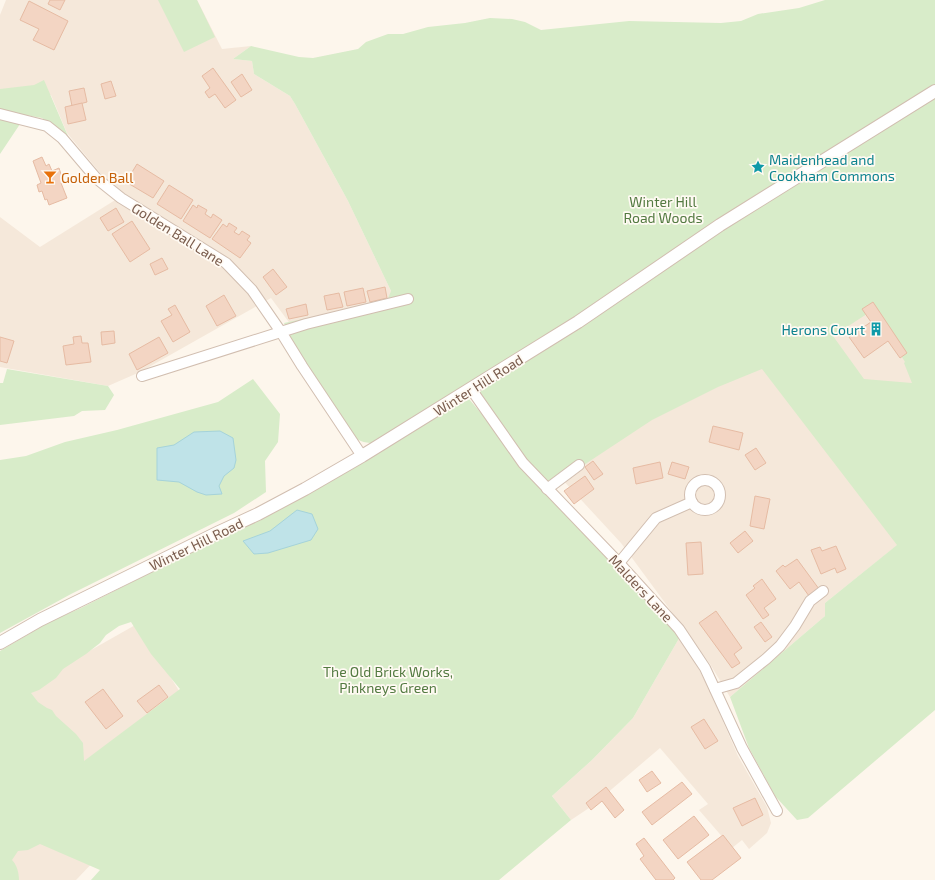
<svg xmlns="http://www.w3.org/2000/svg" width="935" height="880" viewBox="0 0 935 880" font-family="'Exo 2',sans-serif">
	<rect width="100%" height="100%" fill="#fdf6ec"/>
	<g fill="#f5e8da">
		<path d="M6 0H197L222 49 251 46 233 59 252 61 254 74 290 96 295 104 348 201 391 291 389 298 291 325 271 298 140 372 108 386 0 367V217L40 247 120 197 67 133 51 95 8 98 0 93V15Z"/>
		<path d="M872 299 935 404V515L825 603V616L730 697 710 664 621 543 560 477 594 449Z"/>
		<path d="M137 624 193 713 133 820 76 880H0L10 696Z"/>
		<path d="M681 635 708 687 738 756 767 807 771 823 767 833 749 849 742 840 732 848 699 810 708 804 660 748 592 806 571 820 552 796 592 760 633 718Z"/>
	</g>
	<g fill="#d8ecc9" fill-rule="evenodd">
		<path d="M158 0H197L215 37 184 52Z"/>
		<path d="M825 0H935V710L808 818 797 820 775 796 749 748 730 697 825 616V603L897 545 762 369 718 387 652 420 549 488 471 398 489 385 539 353 532 343 374 443C363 443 358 441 350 433L292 341 284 323 387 301 391 291 348 201 295 104 290 96 254 74 252 61 233 59 251 46 299 57 313 58 358 49 366 42 388 34H403L428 27 465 23 490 18 512 19 525 22 541 30 629 21 721 23 741 21 758 14 799 8ZM873 310 905 362 904 363 912 383 864 379 833 336Z"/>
		<path d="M44 80 68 136 42 118 26 115 0 154V89L34 85Z"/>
		<path d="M7 369 108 386 114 395 105 410 82 411 74 416 0 425V383H3Z"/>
		<path d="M253 379 280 414 278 442 265 461 266 492 234 513 71 594 0 633V460L26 456 65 442 117 430 218 402Z"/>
		<path d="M469 399 547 491 681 635 633 718 592 760 552 796 571 820 499 880H91L100 870 40 844 28 850 18 851 12 860C17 865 19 873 19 880H0V651L51 621 81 608 197 549 264 518 301 497 452 406 459 405ZM131 622 151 654 180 689 84 761 83 743 76 734 56 716 52 710 47 708 38 702 31 693 39 690 56 678 63 669 86 654 100 643 106 635 119 626Z"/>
	</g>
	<g fill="#bfe3e8" stroke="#a5d3da">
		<path d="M220 431 233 438 236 460 234 468 224 476 219 486 222 494 206 495 197 492 179 482 157 480V448L174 445 194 432Z"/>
		<path d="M297 510 312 514 318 529 311 540 268 553 254 554 243 541 270 531Z"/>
	</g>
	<g fill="#f3d5c3" stroke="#e6bba3">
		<path d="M50 0H65L60 10 48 4Z"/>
		<path d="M29 1 68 21 54 50 33 40 39 29 20 20Z"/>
		<path d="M213 68 236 100 225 108 215 94 209 98 205 92 210 88 202 76Z"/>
		<path d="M242 74 252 90 241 97 231 82Z"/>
		<path d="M111 81 116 96 105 99 101 84Z"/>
		<path d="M84 88 87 102 72 106 69 91Z"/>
		<path d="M82 103 86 120 68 124 65 107Z"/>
		<path d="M42 157 46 166 49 164 52 171 59 168 64 183H61L67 198 49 205 47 199 45 200 42 191 39 192 37 185 41 183 33 161Z"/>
		<path d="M137 164 164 181 153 198 126 182Z"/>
		<path d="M169 185 193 200 181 219 157 204Z"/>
		<path d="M193 205 197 208 198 205 207 210 205 214 211 218 213 214 222 220 210 238 183 221Z"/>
		<path d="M116 208 124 222 108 231 100 218Z"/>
		<path d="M132 221 150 249 130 262 112 234Z"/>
		<path d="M229 223 237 228 234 232 239 235 242 231 250 236 247 240 251 243 240 258 212 239 223 224 227 227Z"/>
		<path d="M162 258 168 269 155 275 150 264Z"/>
		<path d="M273 269 287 287 276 295 263 277Z"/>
		<path d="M385 287 387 298 370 302 367 291Z"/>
		<path d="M363 288 366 302 347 306 344 292Z"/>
		<path d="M339 293 343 307 327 310 324 296Z"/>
		<path d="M224 295 236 316 217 326 206 306Z"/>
		<path d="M873 302 907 353 900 358 888 341 864 358 849 337 871 322 862 309Z"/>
		<path d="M306 304 308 315 289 319 286 309Z"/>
		<path d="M175 305 190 332 173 342 161 321 172 315 168 309Z"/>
		<path d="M114 331 115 343 102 345 101 332Z"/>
		<path d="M81 336 82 343H88L91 362 66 365 63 346 74 344 73 337Z"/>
		<path d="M0 337 14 341 7 363 0 361Z"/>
		<path d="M159 337 168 353 137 370 129 354Z"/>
		<path d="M713 426 743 433 739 450 709 442Z"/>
		<path d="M756 448 766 463 755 470 745 455Z"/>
		<path d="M593 461 603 474 594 480 585 467Z"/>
		<path d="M660 462 663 478 636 484 633 468Z"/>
		<path d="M672 462 689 467 685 479 668 474Z"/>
		<path d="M585 476 594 489 574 504 564 491Z"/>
		<path d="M755 496 770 499 764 529 750 526Z"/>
		<path d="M745 531 753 541 738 553 730 543Z"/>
		<path d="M701 542 703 574 688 575 686 543Z"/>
		<path d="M836 546 846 569 837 573 835 568 821 574 811 550 820 547 822 551Z"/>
		<path d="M797 559 819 589 809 596 799 582 790 589 776 571 783 565 785 567Z"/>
		<path d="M762 579 776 599 764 608 769 615 763 619 746 595 755 588 753 586Z"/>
		<path d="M716 611 742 648 734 654 740 663 732 668 699 623Z"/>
		<path d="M761 622 772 637 765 642 754 627Z"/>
		<path d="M159 685 168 697 147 713 137 701Z"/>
		<path d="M103 689 123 716 106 729 85 702Z"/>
		<path d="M704 719 718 741 705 749 691 727Z"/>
		<path d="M652 771 661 783 647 792 639 780Z"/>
		<path d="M682 782 692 794 652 825 642 812Z"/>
		<path d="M606 787 624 810 615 818 602 801 591 810 586 803Z"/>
		<path d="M755 798 763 815 742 826 733 808Z"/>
		<path d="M694 816 709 835 678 859 663 840Z"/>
		<path d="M723 835 741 858 712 880H701L687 862Z"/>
		<path d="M644 838 675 878 673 880H656L640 859 644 856 636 844Z"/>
	</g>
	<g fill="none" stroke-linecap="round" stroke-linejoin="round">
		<g stroke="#d1beb0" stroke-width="12">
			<g id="minor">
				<path d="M0 114 47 126 62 138 96 178 121 198 226 263 252 290 281 332 302 366 362 456"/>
				<path d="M142 376 306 324 408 299"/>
				<path d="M471 389 523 463 619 563 679 629 705 668 742 748 777 811"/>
				<circle cx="705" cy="495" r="15"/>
				<path d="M547 489 579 465"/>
				<path d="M619 563 656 518 692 502"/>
				<path d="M715 689 736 683 766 659 780 646 795 626 810 601 823 591"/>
			</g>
		</g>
		<g stroke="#d1beb0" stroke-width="14">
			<path id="tertiary" d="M0 643 40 620 219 532 258 514 305 489 362 456 578 322 720 225 935 91"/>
		</g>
		<use href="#minor" stroke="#fff" stroke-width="10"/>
		<use href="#tertiary" stroke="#fff" stroke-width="12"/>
	</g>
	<defs>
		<g id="sight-bare" transform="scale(1.08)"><path d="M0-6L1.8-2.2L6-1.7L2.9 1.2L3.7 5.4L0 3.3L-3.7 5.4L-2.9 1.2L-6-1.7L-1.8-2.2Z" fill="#0f9aa8" stroke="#fffaf3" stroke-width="2.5" paint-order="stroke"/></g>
		<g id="bar-bare" transform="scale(1.08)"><path d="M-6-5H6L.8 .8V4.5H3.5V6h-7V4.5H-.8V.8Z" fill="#e8710a" stroke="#fffaf3" stroke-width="2.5" paint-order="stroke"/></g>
		<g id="building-bare" transform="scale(1.08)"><path d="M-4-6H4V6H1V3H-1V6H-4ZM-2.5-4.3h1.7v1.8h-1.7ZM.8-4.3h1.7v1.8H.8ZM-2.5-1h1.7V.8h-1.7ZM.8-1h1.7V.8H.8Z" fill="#0f9aa8" stroke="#fffaf3" stroke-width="2.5" paint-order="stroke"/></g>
	</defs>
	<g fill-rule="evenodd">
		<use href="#sight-bare" x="758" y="167"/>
		<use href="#bar-bare" x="50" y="177"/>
		<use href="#building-bare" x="876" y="329"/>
	</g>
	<g text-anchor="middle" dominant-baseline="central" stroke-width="3.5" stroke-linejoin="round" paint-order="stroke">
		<g font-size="14" fill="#0d838f" stroke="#fffaf3" text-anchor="start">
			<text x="769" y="159">Maidenhead and<tspan x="769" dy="16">Cookham Commons</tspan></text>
			<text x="865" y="329" text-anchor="end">Herons Court</text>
		</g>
		<g font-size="14" fill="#c56008" stroke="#fffaf3" text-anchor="start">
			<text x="61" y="177">Golden Ball</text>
		</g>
		<g font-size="14" fill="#537a41" stroke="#fffaf3">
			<text x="663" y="201">Winter Hill<tspan x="663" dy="16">Road Woods</tspan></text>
			<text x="388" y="671">The Old Brick Works,<tspan x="388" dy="16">Pinkneys Green</tspan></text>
		</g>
		<g font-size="14" fill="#7a5c4d" stroke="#fffaf3">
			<text transform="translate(178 234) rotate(32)">Golden Ball Lane</text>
			<text transform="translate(478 385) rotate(-32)">Winter Hill Road</text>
			<text transform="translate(196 544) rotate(-26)">Winter Hill Road</text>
			<text transform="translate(641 588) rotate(47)">Malders Lane</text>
		</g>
	</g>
</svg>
